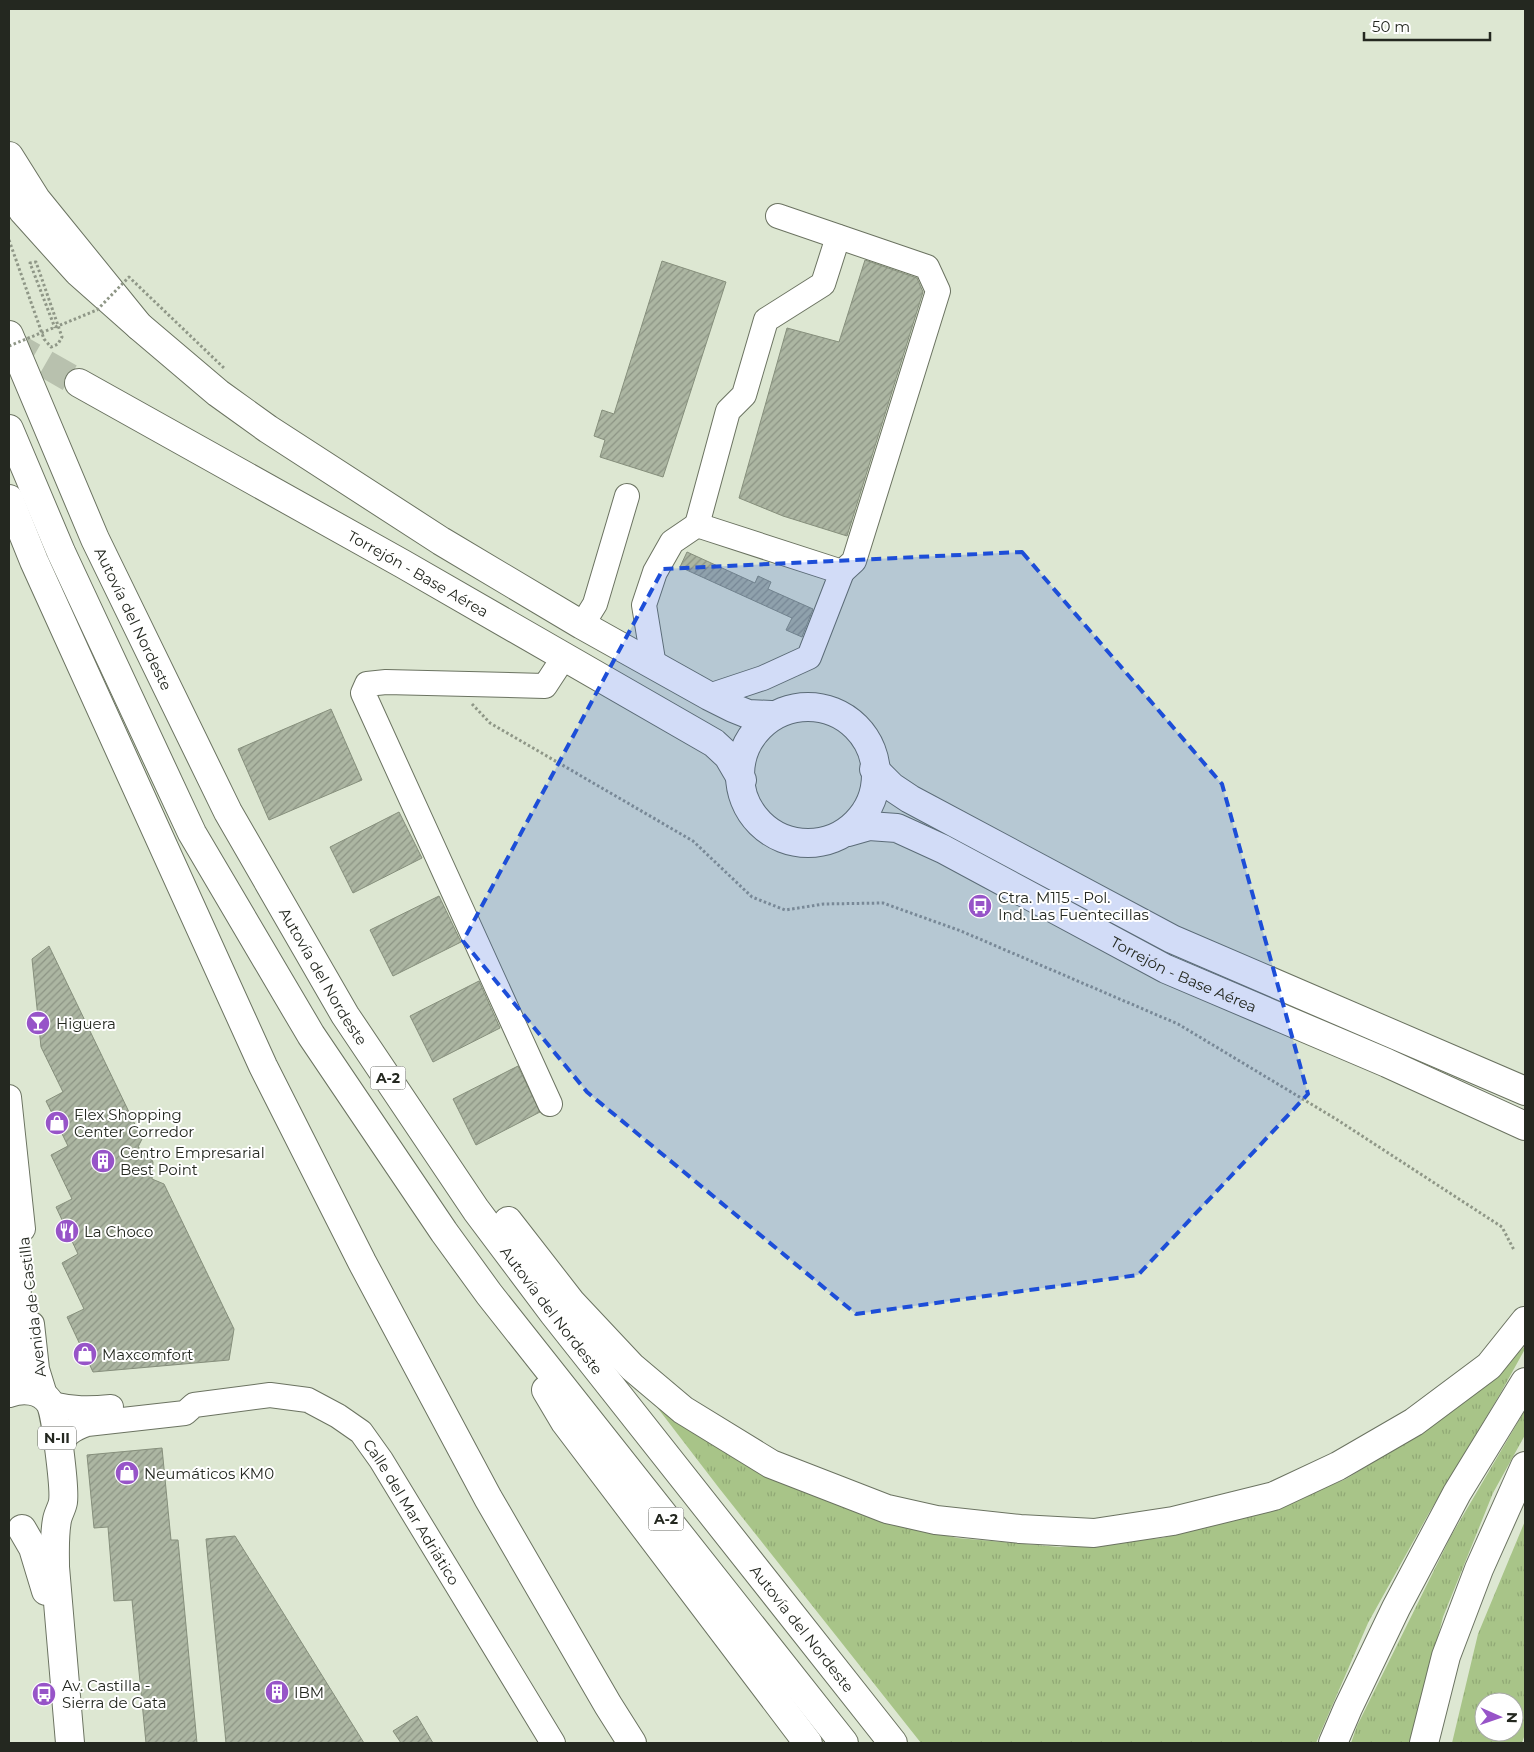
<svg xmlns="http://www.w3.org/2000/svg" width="1534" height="1752" viewBox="0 0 1534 1752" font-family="Montserrat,sans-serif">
	<defs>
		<pattern id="grass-tufts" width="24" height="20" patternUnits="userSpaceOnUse" patternTransform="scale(1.25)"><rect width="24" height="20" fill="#a8c488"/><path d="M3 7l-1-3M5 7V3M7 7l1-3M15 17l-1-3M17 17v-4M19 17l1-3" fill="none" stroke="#90a875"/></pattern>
		<pattern id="building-hatch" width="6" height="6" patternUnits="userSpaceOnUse" patternTransform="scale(1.25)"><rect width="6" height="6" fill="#acb6a2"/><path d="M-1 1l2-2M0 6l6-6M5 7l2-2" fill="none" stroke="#8c9484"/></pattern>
	</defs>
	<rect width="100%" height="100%" fill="#dde7d2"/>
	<g fill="url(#grass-tufts)" fill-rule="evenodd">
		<path d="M1525 1346V1349L1500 1394 1429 1513 1368 1623 1316 1743H921L719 1488 640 1385 780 1479 866 1516 957 1538 1060 1547 1162 1538 1260 1513 1346 1479 1401 1445 1478 1389Z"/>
		<path d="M1525 1410V1435L1493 1493 1443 1617 1411 1743H1351L1357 1726 1451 1536Z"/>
		<path d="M1525 1521V1734L1522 1743H1452L1478 1634ZM1484 1702H1514V1732H1484Z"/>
	</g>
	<g fill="url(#building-hatch)" stroke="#868f7c">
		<path d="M865 260 917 278 923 292 847 536 783 516 739 498 787 328 839 342Z"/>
		<path d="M662 261 726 282 663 477 600 457 605 440 594 436 602 410 614 414Z"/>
		<path d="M687 552 755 583 758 576 771 582 768 589 813 609 802 637 786 630 792 618 680 567Z"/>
		<path d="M331 709 362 780 269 820 238 749Z"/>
		<path d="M399 812 422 858 353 893 330 847Z"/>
		<path d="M439 896 461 942 393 976 370 930Z"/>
		<path d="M49 946 142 1139 138 1147 149 1155 153 1162 152 1179 164 1184 234 1329 229 1360 93 1372 67 1317 84 1309 62 1263 78 1254 56 1207 72 1199 51 1155 68 1146 46 1101 63 1092 41 1047 32 959Z"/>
		<path d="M479 981 500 1028 433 1062 410 1016Z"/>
		<path d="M518 1066 540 1112 476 1145 453 1099Z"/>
		<path d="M162 1448 171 1540H178L197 1743H146L132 1600 114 1601 108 1527 94 1528 87 1455Z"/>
		<path d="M235 1536 282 1611 364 1743H226L206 1539Z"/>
		<path d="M417 1716 433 1743H401L393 1731Z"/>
	</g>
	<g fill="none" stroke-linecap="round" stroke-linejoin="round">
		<path stroke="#b8c1ae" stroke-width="28" stroke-dasharray="28 14" stroke-linecap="butt" d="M9 343 79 383"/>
		<g stroke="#6b7361" stroke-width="26">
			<g id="minor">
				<path d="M778 216 927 267 938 291 854 561 842 572"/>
				<path d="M697 525 728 411 744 395 766 320 823 284 838 237"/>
				<path d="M582 625 595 604 627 496"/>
				<path d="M654 666 644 605 655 572 672 542 697 525 842 572 809 657 763 678 709 696"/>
				<path d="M9 1097 23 1229"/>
				<path d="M550 1104 363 693 367 684 386 682 545 686 564 657"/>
				<path d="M32 1324 37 1369 46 1398"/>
				<path d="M51 1404C73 1409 89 1409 111 1407"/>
				<path id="s1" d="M58 1448C67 1433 71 1430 87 1424L185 1413 194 1405 270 1395 308 1400 338 1416 361 1432 381 1460 553 1743"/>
			</g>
		</g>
		<g stroke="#6b7361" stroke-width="30">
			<g id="major">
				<path d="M9 156 36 199 139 326 218 393 268 429 441 541 582 625 709 696 733 708 748 714 771 715"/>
				<path id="s2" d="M79 383 403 564 714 743 728 756 742 780"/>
				<circle cx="808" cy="775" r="68"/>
				<path d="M874 769 892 787 910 799 1172 939 1525 1091"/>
				<path id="s3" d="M848 832 869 826 897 828 943 849 1166 969 1387 1063 1525 1126"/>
				<path d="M9 1205 22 1352 16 1380 9 1389"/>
				<path d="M9 1393C23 1388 41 1389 50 1403 56 1413 65 1489 63 1502 62 1508 58 1514 57 1520 54 1536 55 1551 55 1567L70 1743"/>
				<path d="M22 1529 33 1548 46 1591"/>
			</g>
		</g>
		<g stroke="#6b7361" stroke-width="30">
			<g id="highway">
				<path d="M9 189 23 211 78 272 139 326"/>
				<path id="s4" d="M9 335 95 539 228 812 345 1015 476 1210 554 1314 893 1743"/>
				<path d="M9 429 61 552 192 833 311 1035 444 1232 489 1294 844 1743"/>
				<path d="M9 499 34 561 263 1066 362 1262 488 1498 608 1705 632 1743"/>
				<path d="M508 1221 571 1302 632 1367 683 1410 771 1464 887 1509 936 1520 1020 1529 1094 1533 1173 1521 1274 1496 1338 1466 1414 1422 1489 1366 1525 1321"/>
				<path d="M546 1390 565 1422 808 1743"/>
				<path d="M1333 1743 1348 1708 1396 1608 1457 1493 1525 1382"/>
				<path d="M1424 1743 1446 1656 1479 1569 1525 1466"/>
			</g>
		</g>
		<g stroke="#8f9787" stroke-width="3" stroke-dasharray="2.5 2.5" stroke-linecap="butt">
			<path d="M9 240 44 339 51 347 58 344 62 337 36 262 30 263 55 328"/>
			<path d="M472 704 490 723 693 841 752 897 785 910 824 904 883 903 961 931 1178 1024 1336 1119 1502 1227 1514 1250"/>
		</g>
		<use href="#minor" stroke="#fff" stroke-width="24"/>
		<use href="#major" stroke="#fff" stroke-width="28"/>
		<use href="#highway" stroke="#fff" stroke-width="28"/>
		<path stroke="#8f9787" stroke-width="3" stroke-dasharray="2.5 2.5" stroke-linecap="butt" d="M9 346 97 310 129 277 225 369"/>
	</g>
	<path fill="#1d4ed8" fill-opacity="0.2" stroke="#1d4ed8" stroke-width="4" stroke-dasharray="10 6" stroke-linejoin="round" d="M1022 552 1222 784 1308 1094 1138 1275 856 1314 587 1092 463 941 663 569Z"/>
	<defs>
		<g id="bus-disc" transform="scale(1.25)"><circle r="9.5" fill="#9754c8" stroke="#fff"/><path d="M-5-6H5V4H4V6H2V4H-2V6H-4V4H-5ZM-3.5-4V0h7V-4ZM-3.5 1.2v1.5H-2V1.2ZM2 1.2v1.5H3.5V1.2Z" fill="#fff"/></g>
		<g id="bar-disc" transform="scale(1.25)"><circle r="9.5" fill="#9754c8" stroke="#fff"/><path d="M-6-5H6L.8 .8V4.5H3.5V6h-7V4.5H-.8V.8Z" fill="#fff"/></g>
		<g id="shop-disc" transform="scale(1.25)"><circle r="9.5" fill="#9754c8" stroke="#fff"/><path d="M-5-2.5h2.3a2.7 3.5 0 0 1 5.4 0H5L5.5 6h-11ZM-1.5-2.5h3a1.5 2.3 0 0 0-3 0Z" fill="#fff"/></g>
		<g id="building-disc" transform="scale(1.25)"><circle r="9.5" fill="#9754c8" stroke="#fff"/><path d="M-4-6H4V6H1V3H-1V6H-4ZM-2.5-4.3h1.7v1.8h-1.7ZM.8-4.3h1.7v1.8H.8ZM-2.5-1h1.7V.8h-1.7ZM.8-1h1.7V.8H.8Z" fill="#fff"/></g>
		<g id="restaurant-disc" transform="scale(1.25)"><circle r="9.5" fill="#9754c8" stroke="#fff"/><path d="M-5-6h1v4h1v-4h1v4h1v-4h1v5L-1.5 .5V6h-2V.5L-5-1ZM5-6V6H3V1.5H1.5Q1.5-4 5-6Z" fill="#fff"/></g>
	</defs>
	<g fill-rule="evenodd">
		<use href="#bus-disc" x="980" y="906"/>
		<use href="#bar-disc" x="38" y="1023"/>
		<use href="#shop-disc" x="57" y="1123"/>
		<use href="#building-disc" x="103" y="1161"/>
		<use href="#restaurant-disc" x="67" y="1231"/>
		<use href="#shop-disc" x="85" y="1354"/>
		<use href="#shop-disc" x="127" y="1473"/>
		<use href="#building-disc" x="277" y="1692"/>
		<use href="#bus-disc" x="44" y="1694"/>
	</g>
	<g text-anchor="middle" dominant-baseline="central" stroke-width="4" stroke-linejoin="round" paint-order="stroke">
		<g fill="#fff" stroke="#666863" stroke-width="1">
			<rect x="370.5" y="1066.5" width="35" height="23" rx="4"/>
			<rect x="38" y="1426.5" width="38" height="23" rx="4"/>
			<rect x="648.5" y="1507.5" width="35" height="23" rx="4"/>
		</g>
		<g font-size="14" font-weight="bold" fill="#242820">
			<text x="388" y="1078">A-2</text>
			<text x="57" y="1438">N-II</text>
			<text x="666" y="1519">A-2</text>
		</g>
		<g font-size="15" fill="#242820" stroke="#fff">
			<text stroke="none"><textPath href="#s2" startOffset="389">Torrejón - Base Aérea</textPath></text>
			<text stroke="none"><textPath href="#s4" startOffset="310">Autovía del Nordeste</textPath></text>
			<text stroke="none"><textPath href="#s3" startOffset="372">Torrejón - Base Aérea</textPath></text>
			<text stroke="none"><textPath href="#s4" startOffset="715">Autovía del Nordeste</textPath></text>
			<text transform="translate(32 1307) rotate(-97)">Avenida de Castilla</text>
			<text stroke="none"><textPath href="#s4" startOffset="1120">Autovía del Nordeste</textPath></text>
			<text stroke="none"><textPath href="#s1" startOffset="421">Calle del Mar Adriático</textPath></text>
			<text stroke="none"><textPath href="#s4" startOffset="1525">Autovía del Nordeste</textPath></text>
		</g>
		<g font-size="15" fill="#242820" stroke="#fff" text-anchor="start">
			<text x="998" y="897">Ctra. M115 - Pol.<tspan x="998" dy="17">Ind. Las Fuentecillas</tspan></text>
			<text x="56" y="1023">Higuera</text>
			<text x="74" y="1114">Flex Shopping<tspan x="74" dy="17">Center Corredor</tspan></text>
			<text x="120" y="1152">Centro Empresarial<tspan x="120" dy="17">Best Point</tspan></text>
			<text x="84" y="1231">La Choco</text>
			<text x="102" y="1354">Maxcomfort</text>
			<text x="144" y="1473">Neumáticos KM0</text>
			<text x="62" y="1685">Av. Castilla -<tspan x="62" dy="17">Sierra de Gata</tspan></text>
			<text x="294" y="1692">IBM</text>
		</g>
	</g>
	<rect width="1534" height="1752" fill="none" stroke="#242820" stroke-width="20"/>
	<g transform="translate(1499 1717) rotate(92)"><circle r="24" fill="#ffffff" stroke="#a7a9a6"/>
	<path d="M0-4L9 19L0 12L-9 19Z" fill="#9754c8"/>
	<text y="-8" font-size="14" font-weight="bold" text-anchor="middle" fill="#242820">N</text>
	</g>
	<path d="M1364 32v8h126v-8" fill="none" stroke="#242820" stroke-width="2.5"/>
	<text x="1372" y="32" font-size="15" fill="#242820" stroke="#ffffff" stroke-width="4" paint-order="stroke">50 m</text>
</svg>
